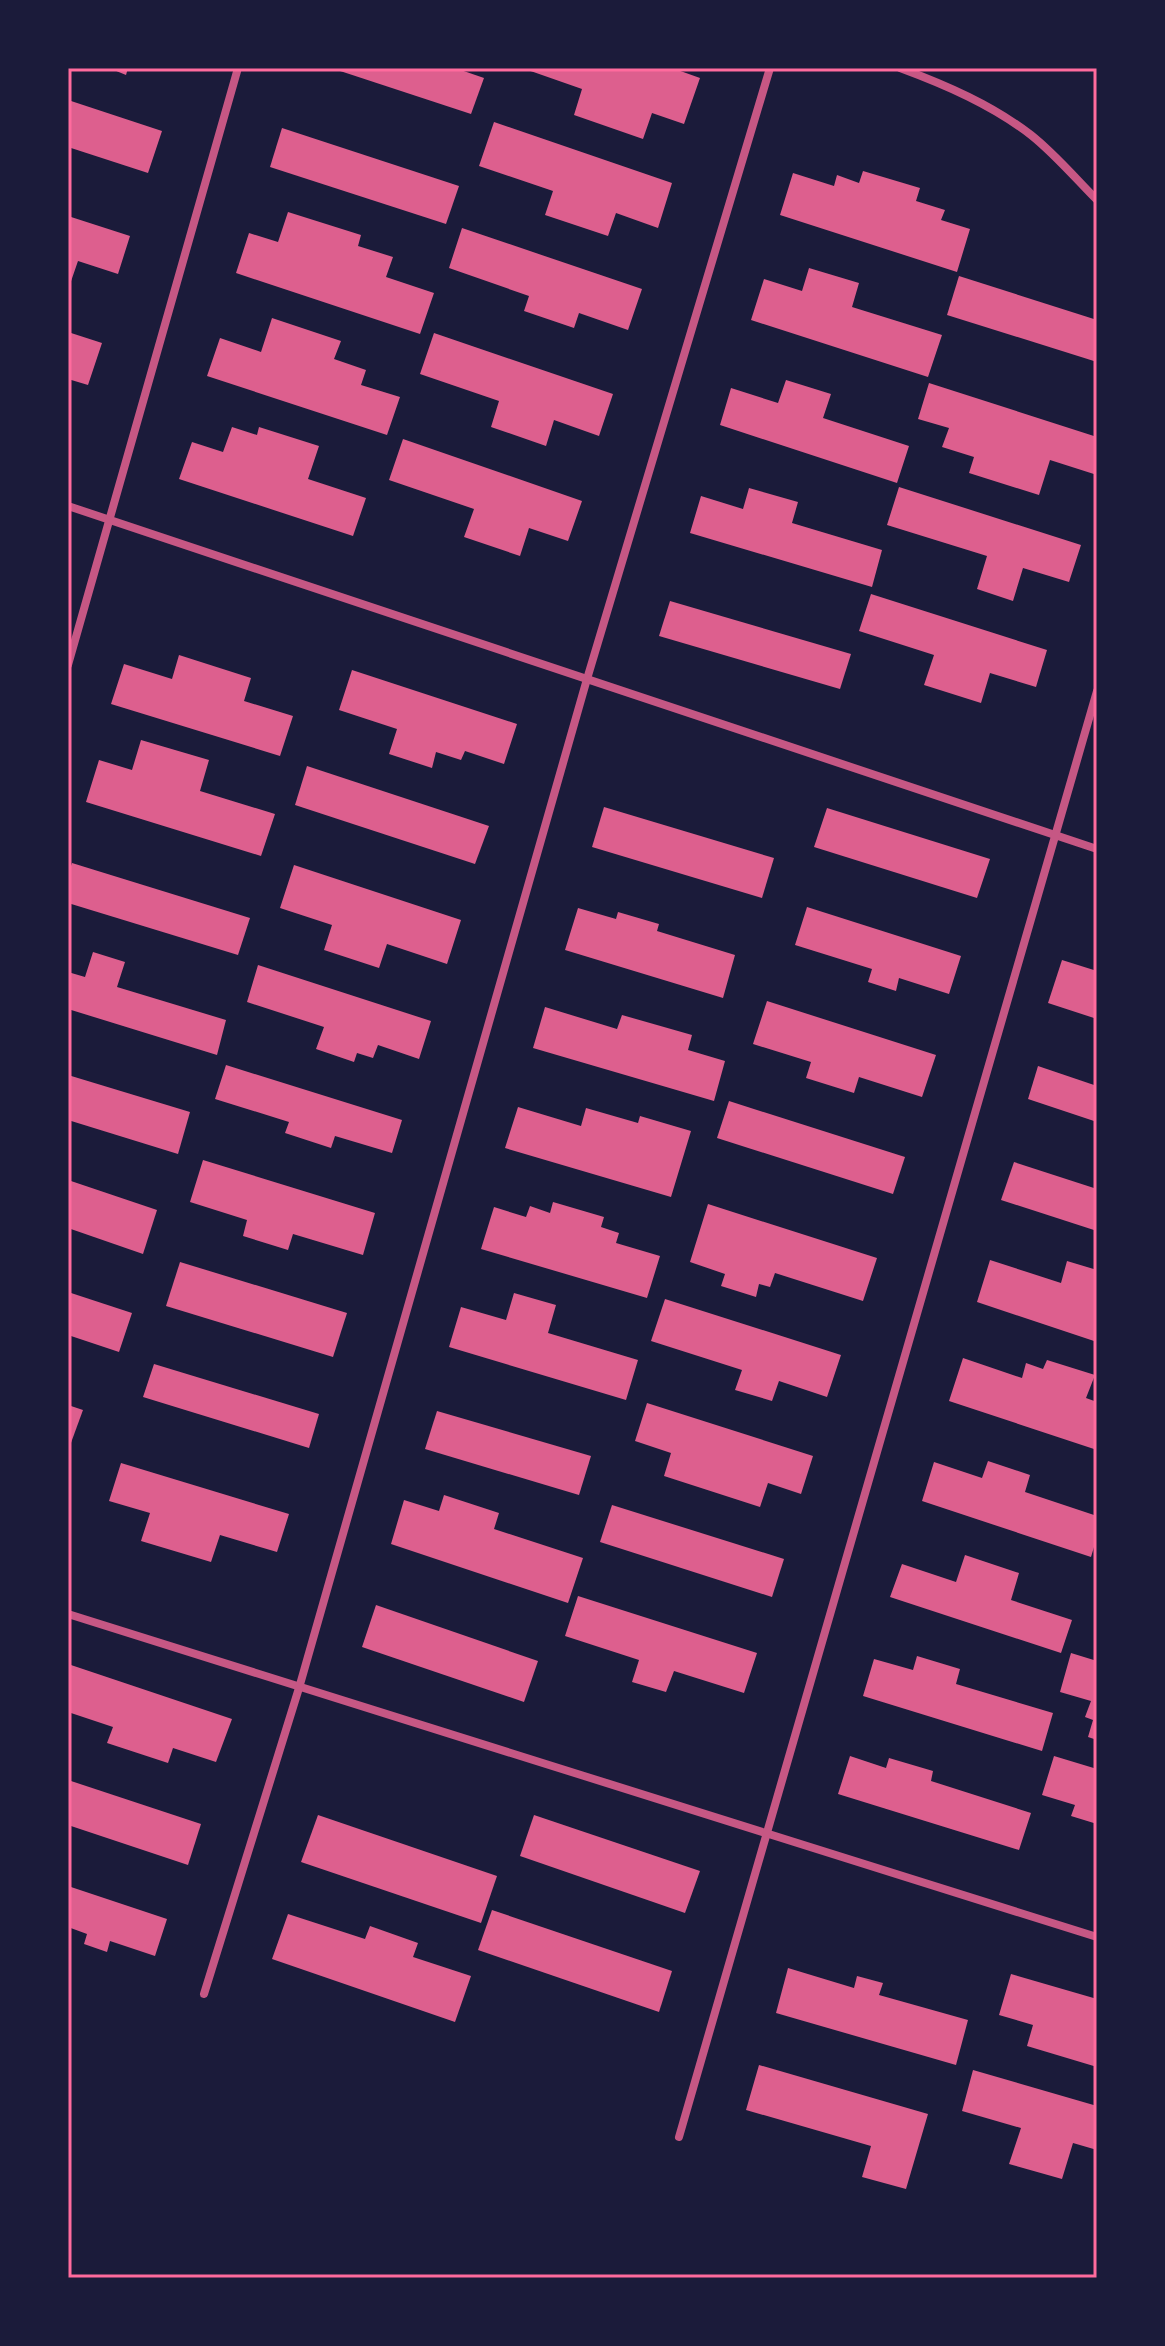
<svg xmlns="http://www.w3.org/2000/svg" width="1165" height="2346" viewBox="0 0 1165 2346" font-family="Montserrat,sans-serif">
	<rect width="100%" height="100%" fill="#1b1b3a"/>
	<g fill="#dd5f8e">
		<path d="M109 68H128L126 75Z"/>
		<path d="M331 68H455L484 78 471 114Z"/>
		<path d="M522 68H672L700 78 684 124 652 113 643 139 574 115 582 89Z"/>
		<path d="M68 100 162 131 148 173 68 147Z"/>
		<path d="M494 122 672 183 658 228 616 213 608 236 545 215 553 191 479 166Z"/>
		<path d="M282 128 459 186 446 224 270 167Z"/>
		<path d="M863 171 920 188 916 201 945 210 941 220 970 229 957 272 780 215 793 173 834 186 837 175 859 183Z"/>
		<path d="M288 212 361 235 358 246 393 257 386 277 434 293 420 334 236 273 249 233 278 242Z"/>
		<path d="M68 216 130 236 118 274 78 261 68 290Z"/>
		<path d="M462 228 642 289 628 330 579 313 574 328 524 311 529 296 449 268Z"/>
		<path d="M809 268 859 283 852 307 942 335 928 377 751 320 764 279 802 291Z"/>
		<path d="M959 276 1097 320V362L947 315Z"/>
		<path d="M272 318 341 341 334 359 366 370 361 385 400 397 387 435 207 376 220 338 261 352Z"/>
		<path d="M68 332 102 343 88 385 68 379Z"/>
		<path d="M434 333 613 394 599 436 554 420 546 446 491 427 499 401 420 374Z"/>
		<path d="M786 380 831 394 823 418 909 446 897 483 720 425 731 388 778 403Z"/>
		<path d="M929 383 1097 437V475L1050 460 1039 495 969 473 974 457 942 447 949 428 918 419Z"/>
		<path d="M232 427 257 435 259 427 319 446 308 479 366 498 353 536 179 479 192 442 223 452Z"/>
		<path d="M403 439 582 501 568 541 529 528 520 556 464 537 474 509 389 480Z"/>
		<path d="M899 487 1081 545 1069 582 1023 568 1013 601 977 589 987 556 887 525Z"/>
		<path d="M749 488 798 502 792 523 882 550 872 587 690 533 701 496 743 509Z"/>
		<path d="M871 594 1047 650 1036 687 990 673 981 703 924 685 934 655 859 631Z"/>
		<path d="M670 601 851 654 840 689 659 636Z"/>
		<path d="M179 655 251 678 244 701 293 716 280 756 111 704 124 664 172 679Z"/>
		<path d="M352 670 517 724 504 764 465 751 461 760 436 752 432 768 389 754 397 729 339 710Z"/>
		<path d="M141 740 209 760 200 791 275 814 261 856 86 802 99 760 132 770Z"/>
		<path d="M307 766 489 826 475 864 295 805Z"/>
		<path d="M604 807 774 858 762 898 592 847Z"/>
		<path d="M827 808 990 859 977 898 814 847Z"/>
		<path d="M72 863 250 918 238 955 68 903V875Z"/>
		<path d="M294 865 461 920 447 964 387 944 379 968 324 950 332 925 280 908Z"/>
		<path d="M807 907 961 956 949 994 899 978 896 991 868 982 872 969 795 945Z"/>
		<path d="M578 908 616 919 618 912 659 924 657 931 735 955 723 998 565 950Z"/>
		<path d="M93 952 125 962 117 987 226 1020 217 1055 68 1009V972L85 977Z"/>
		<path d="M1062 960 1097 971V1019L1048 1003Z"/>
		<path d="M258 965 431 1021 419 1059 378 1045 373 1058 357 1053 354 1062 316 1049 324 1027 247 1002Z"/>
		<path d="M767 1001 936 1055 922 1097 859 1077 854 1093 806 1078 811 1062 753 1044Z"/>
		<path d="M545 1007 617 1029 622 1015 692 1035 688 1050 725 1061 714 1101 533 1048Z"/>
		<path d="M226 1065 402 1120 392 1153 335 1136 331 1148 285 1133 289 1122 215 1099Z"/>
		<path d="M1038 1066 1097 1086V1122L1028 1099Z"/>
		<path d="M68 1075 190 1112 178 1154 68 1120Z"/>
		<path d="M729 1101 905 1157 893 1194 717 1138Z"/>
		<path d="M518 1107 581 1126 586 1108 638 1123 640 1116 691 1131 671 1197 505 1148Z"/>
		<path d="M203 1160 375 1213 363 1255 293 1234 288 1250 243 1236 247 1220 190 1202Z"/>
		<path d="M1014 1162 1097 1189V1231L1001 1200Z"/>
		<path d="M68 1180 157 1210 143 1254 68 1228Z"/>
		<path d="M553 1202 604 1217 601 1227 619 1233 616 1243 660 1256 647 1298 481 1249 494 1207 526 1217 530 1206 550 1213Z"/>
		<path d="M708 1204 877 1258 863 1301 775 1273 770 1287 759 1284 756 1297 721 1286 725 1274 690 1262Z"/>
		<path d="M990 1260 1061 1283 1067 1261 1097 1270V1342L977 1302Z"/>
		<path d="M180 1262 347 1313 333 1357 166 1306Z"/>
		<path d="M68 1292 132 1313 119 1352 68 1335Z"/>
		<path d="M514 1293 556 1305 548 1333 638 1360 626 1400 449 1347 461 1307 506 1320Z"/>
		<path d="M665 1299 841 1355 827 1397 779 1381 772 1401 735 1390 742 1370 651 1341Z"/>
		<path d="M963 1358 1022 1378 1026 1363 1043 1369 1047 1360 1095 1375 1086 1398 1097 1402V1450L949 1401Z"/>
		<path d="M154 1364 319 1414 309 1448 143 1397Z"/>
		<path d="M647 1403 813 1456 801 1494 768 1483 760 1507 664 1476 671 1453 635 1441Z"/>
		<path d="M68 1405 83 1410 68 1451Z"/>
		<path d="M437 1411 591 1456 579 1495 425 1449Z"/>
		<path d="M988 1461 1030 1475 1025 1492 1097 1516V1537L1091 1557 922 1501 934 1462 982 1478Z"/>
		<path d="M121 1463 289 1514 277 1552 220 1535 211 1562 141 1541 150 1513 109 1501Z"/>
		<path d="M444 1495 499 1513 494 1529 583 1558 568 1603 391 1544 404 1500 439 1511Z"/>
		<path d="M612 1505 784 1559 772 1597 600 1542Z"/>
		<path d="M965 1555 1019 1573 1011 1600 1072 1620 1061 1653 890 1597 902 1564 956 1582Z"/>
		<path d="M578 1596 757 1653 744 1693 674 1671 666 1692 632 1682 639 1660 565 1636Z"/>
		<path d="M376 1605 538 1661 524 1702 362 1647Z"/>
		<path d="M1071 1653 1097 1661V1740L1088 1737 1093 1720 1085 1717 1091 1701 1060 1692Z"/>
		<path d="M917 1656 960 1669 956 1684 1053 1713 1042 1751 863 1696 874 1659 913 1670Z"/>
		<path d="M68 1664 232 1719 216 1762 173 1748 168 1763 107 1743 113 1727 68 1712Z"/>
		<path d="M850 1756 886 1768 889 1758 933 1771 931 1781 1031 1813 1019 1850 838 1794Z"/>
		<path d="M1054 1756 1097 1769V1824L1071 1816 1075 1805 1042 1795Z"/>
		<path d="M68 1780 201 1824 188 1865 68 1825Z"/>
		<path d="M318 1815 497 1876 481 1923 301 1862Z"/>
		<path d="M534 1815 700 1871 685 1913 520 1856Z"/>
		<path d="M68 1886 167 1919 155 1956 110 1941 107 1952 84 1944 87 1934 68 1927Z"/>
		<path d="M492 1910 672 1971 659 2012 478 1950Z"/>
		<path d="M288 1914 365 1939 370 1926 418 1943 413 1957 471 1976 455 2022 272 1959Z"/>
		<path d="M788 1968 854 1988 857 1976 883 1983 879 1995 968 2020 956 2065 776 2013Z"/>
		<path d="M1011 1974 1097 1999V2067L1027 2046 1033 2025 999 2015Z"/>
		<path d="M759 2065 928 2114 906 2189 862 2177 871 2146 746 2110Z"/>
		<path d="M973 2070 1097 2106V2150L1073 2143 1062 2179 1009 2164 1021 2128 962 2111Z"/>
	</g>
	<g fill="none" stroke-linecap="round" stroke-linejoin="round">
		<g stroke="#c65784" stroke-width="8">
			<path d="M900 68C946 85 992 105 1031 135 1055 154 1076 179 1097 200"/>
			<path d="M68 506 1097 849"/>
			<path d="M68 665 238 68"/>
			<path d="M68 1614C410 1724 755 1827 1097 1937"/>
			<path d="M204 1994 299 1688 587 679 770 68"/>
			<path d="M679 2137 1097 691"/>
		</g>
	</g>
	<rect width="1165" height="2346" fill="none" stroke="#1b1b3a" stroke-width="140"/>
	<rect x="70" y="70" width="1025" height="2206" fill="none" stroke="#ff6b9d" stroke-width="3"/>
</svg>
